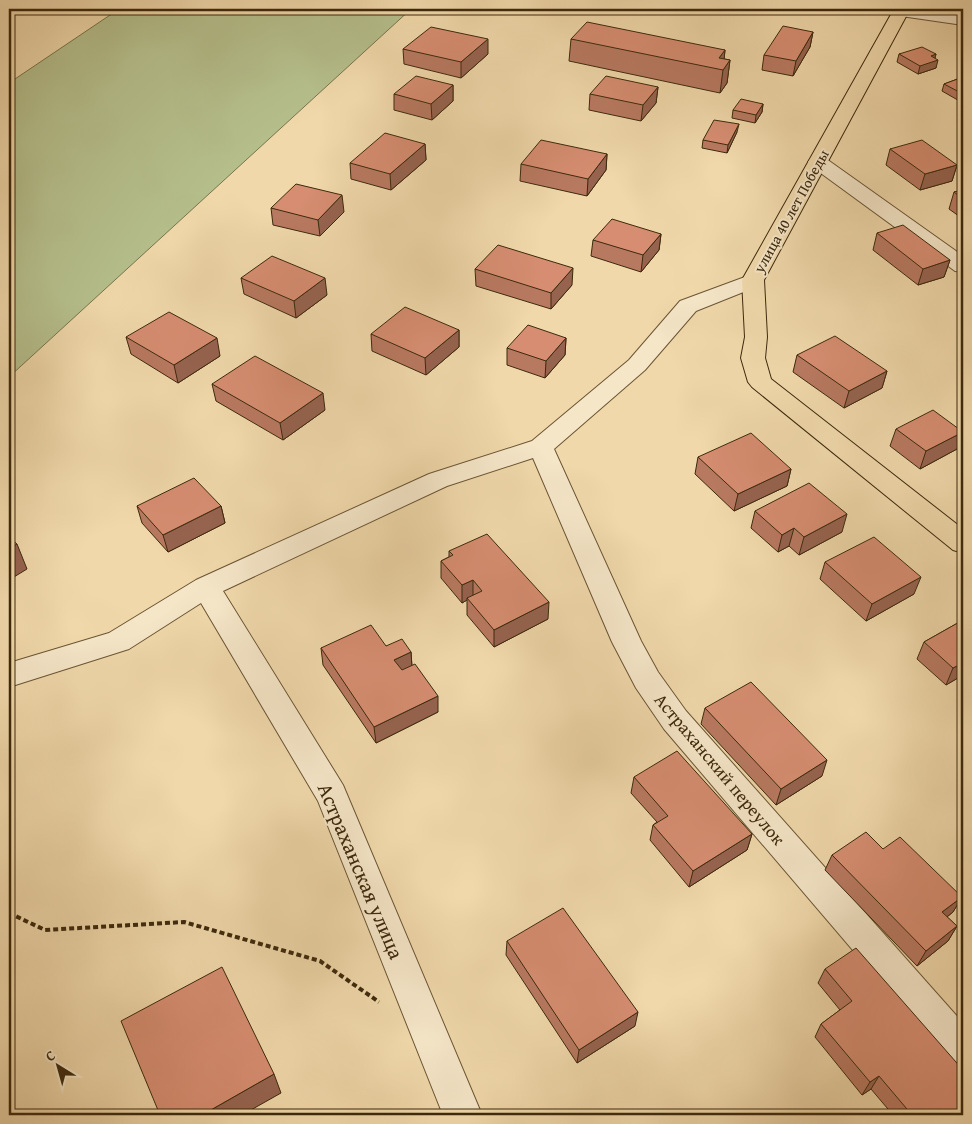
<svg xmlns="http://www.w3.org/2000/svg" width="972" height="1124" viewBox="0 0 972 1124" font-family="'Gentium Book Plus',serif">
	<rect width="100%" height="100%" fill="#f0d8aa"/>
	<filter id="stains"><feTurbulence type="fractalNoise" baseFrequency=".004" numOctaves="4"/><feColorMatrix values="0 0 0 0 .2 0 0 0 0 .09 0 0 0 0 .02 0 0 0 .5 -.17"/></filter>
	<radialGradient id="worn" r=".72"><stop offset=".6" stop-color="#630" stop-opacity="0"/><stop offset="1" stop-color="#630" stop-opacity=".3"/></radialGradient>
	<path fill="#b5bf8c" stroke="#79744c" d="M119 9H411L9 377V83Z"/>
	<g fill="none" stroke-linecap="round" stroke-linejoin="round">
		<g stroke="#6a5534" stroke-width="2">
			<g id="minor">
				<path d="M895 9H919L963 15V25L901 16 895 14 893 11Z"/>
				<path d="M818 156 825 158 963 256V272L955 271 811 166 808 162 811 158Z"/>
				<path d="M753 274 761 275 764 280 761 285 696 311 645 370 554 449 641 641 658 672 686 711 963 1023V1070L950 1064 664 729 636 688 612 642 533 458 447 486 223 591 343 785 482 1115H443L318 801 201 603 129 649 9 687V663L109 633 196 580 429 474 532 441 629 360 680 301Z"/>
			</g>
		</g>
		<g stroke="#3d290c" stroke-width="2">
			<path id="major" d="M894 9H910L764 280 767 337 765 358 771 379 963 529V553L953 550 752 387 748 382 741 358 745 337 742 280Z"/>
		</g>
		<path stroke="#3d290c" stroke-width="4" stroke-dasharray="5 3" stroke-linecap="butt" d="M9 913 45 930 184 922 320 961 379 1002"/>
		<use href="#minor" fill="#f5e6c8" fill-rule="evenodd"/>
		<use href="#major" fill="#f0d8aa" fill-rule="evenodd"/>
	</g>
	<g fill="#b87961" stroke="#3d290c">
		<path d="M753 9H782L779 13Z"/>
		<path d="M813 32 810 47 793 76 762 70 764 55Z"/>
		<path d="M571 39 725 50 724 59 730 60 727 83 720 93 569 61Z"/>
		<path d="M403 49 488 54 461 78 404 64Z"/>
		<path d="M899 54H936L935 58 936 68 918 74 897 62Z"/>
		<path d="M963 77V103L942 91 944 84Z"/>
		<path d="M453 85V101L432 120 394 110V94Z"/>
		<path d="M658 87 656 103 641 121 589 110 590 94Z"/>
		<path d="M763 104 762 112 755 123 732 118 733 110Z"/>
		<path d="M737 132 727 153 702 148 703 140Z"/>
		<path d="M425 144 426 160 391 190 351 179 350 163Z"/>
		<path d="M890 149 957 165 952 181 920 190 886 165Z"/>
		<path d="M607 154 606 170 587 196 520 181 521 164Z"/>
		<path d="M963 190V219L949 209 954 192Z"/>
		<path d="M271 208 344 212 320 236 273 225Z"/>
		<path d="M877 233 950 260 944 277 918 285 873 250Z"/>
		<path d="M661 234 659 250 641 272 591 256 593 240Z"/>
		<path d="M475 269 572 285 551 309 476 286Z"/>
		<path d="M241 278 327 295 296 318 244 294Z"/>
		<path d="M459 330V347L426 375 372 351 371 334Z"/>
		<path d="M126 337 220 356 178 383 131 354Z"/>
		<path d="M566 338 565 355 545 378 507 365V348Z"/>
		<path d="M797 355 887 371 882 388 844 408 793 372Z"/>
		<path d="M212 384 325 410 283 440 216 401Z"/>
		<path d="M896 429 957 449 920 469 890 446Z"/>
		<path d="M698 457 791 469 787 486 734 511 695 474Z"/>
		<path d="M137 506H221L225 523 168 552 142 523Z"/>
		<path d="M755 511 842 532 799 555 789 546 778 552 751 528Z"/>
		<path d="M449 551 548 619 494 647 467 615V600L462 603 441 578V561L449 557Z"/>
		<path d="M825 562 914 594 866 621 820 579Z"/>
		<path d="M963 620V675L946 685 917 659 924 642Z"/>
		<path d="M386 646 411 652 412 666 438 712 376 743 323 665 321 648Z"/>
		<path d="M705 708 822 776 776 805 701 724Z"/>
		<path d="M634 777 752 834 747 850 689 887 650 840 653 825 657 822 631 793Z"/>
		<path d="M883 849 962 897 953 912 947 917 957 926 948 941 917 966 825 870 832 855Z"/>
		<path d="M507 941 635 1026 577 1063 506 955Z"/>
		<path d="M825 969 963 1115H893L871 1089 862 1095 815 1037 821 1024 840 1010 818 983Z"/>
	</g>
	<g fill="#96634f" stroke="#3d290c">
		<path d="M813 32 810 47 793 76 796 61Z"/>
		<path d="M488 39V54L461 78V62Z"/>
		<path d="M725 50 723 70 719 58Z"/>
		<path d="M936 54 934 61 938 60 936 68 918 74 920 66 931 56Z"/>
		<path d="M730 60 727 83 720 93 723 70Z"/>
		<path d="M453 85V101L432 120 431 104Z"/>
		<path d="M658 87 656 103 641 121 643 105Z"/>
		<path d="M763 104 762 112 755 123 756 115Z"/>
		<path d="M739 124 737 132 727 153 728 145Z"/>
		<path d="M425 144 426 160 391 190 390 174Z"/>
		<path d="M607 154 606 170 587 196 588 179Z"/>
		<path d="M957 165 952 181 920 190 925 174Z"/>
		<path d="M342 195 344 212 320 236 318 220Z"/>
		<path d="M661 234 659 250 641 272 643 255Z"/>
		<path d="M950 260 944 277 918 285 923 269Z"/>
		<path d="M573 268 572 285 551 309V293Z"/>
		<path d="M325 278 327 295 296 318 294 301Z"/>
		<path d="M459 330V347L426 375 425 358Z"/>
		<path d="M217 338 220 356 178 383 174 365Z"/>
		<path d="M566 338 565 355 545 378 546 361Z"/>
		<path d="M887 371 882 388 844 408 849 391Z"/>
		<path d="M323 393 325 410 283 440 280 423Z"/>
		<path d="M963 432 957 449 920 469 926 451Z"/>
		<path d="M791 469 787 486 734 511 738 494Z"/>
		<path d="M221 506 225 523 168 552 163 535Z"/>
		<path d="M847 514 842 532 799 555 804 537Z"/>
		<path d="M794 528 789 546 778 552 782 535Z"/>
		<path d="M17 544 27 569 9 580V549Z"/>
		<path d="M921 577 914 594 866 621 872 604Z"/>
		<path d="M473 580V597L467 598V600L462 603V585Z"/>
		<path d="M549 602 548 619 494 647V630Z"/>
		<path d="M411 652 412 669 396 677 394 660Z"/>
		<path d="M963 663V675L946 685 953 668Z"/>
		<path d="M438 696V712L376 743 374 727Z"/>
		<path d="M827 760 822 776 776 805 781 789Z"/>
		<path d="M752 834 747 850 689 887 693 871Z"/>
		<path d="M962 897 953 912 934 927 942 912Z"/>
		<path d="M957 926 948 941 917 966 926 951Z"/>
		<path d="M638 1012 635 1026 577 1063 579 1050Z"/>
		<path d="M274 1074 281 1093 242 1115H202Z"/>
		<path d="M879 1076 871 1089 862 1095 870 1082Z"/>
	</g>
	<g fill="#d68d71" stroke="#3d290c">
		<path d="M587 22 725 50 719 58 730 60 723 70 571 39Z"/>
		<path d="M783 26 813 32 796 61 764 55Z"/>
		<path d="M431 27 488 39 461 62 403 49Z"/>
		<path d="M922 47 936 54 931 56 938 60 920 66 899 54Z"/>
		<path d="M416 76 453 85 431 104 394 94Z"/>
		<path d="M606 76 658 87 643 105 590 94Z"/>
		<path d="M963 77V94L944 84Z"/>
		<path d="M741 99 763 104 756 115 733 110Z"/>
		<path d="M714 120 739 124 728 145 703 140Z"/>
		<path d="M385 133 425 144 390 174 350 163Z"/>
		<path d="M541 140 607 154 588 179 521 164Z"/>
		<path d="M922 140 957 165 925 174 890 149Z"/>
		<path d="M296 184 342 195 318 220 271 208Z"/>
		<path d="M963 190V199L954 192Z"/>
		<path d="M612 219 661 234 643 255 593 240Z"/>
		<path d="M903 225 950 260 923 269 877 233Z"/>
		<path d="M498 245 573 268 551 293 475 269Z"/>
		<path d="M272 256 325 278 294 301 241 278Z"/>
		<path d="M405 307 459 330 425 358 371 334Z"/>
		<path d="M169 312 217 338 174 365 126 337Z"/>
		<path d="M528 325 566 338 546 361 507 348Z"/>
		<path d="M835 336 887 371 849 391 797 355Z"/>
		<path d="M255 356 323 393 280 423 212 384Z"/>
		<path d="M933 410 963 432 926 451 896 429Z"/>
		<path d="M751 433 791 469 738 494 698 457Z"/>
		<path d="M194 478 221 506 163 535 137 506Z"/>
		<path d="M809 483 847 514 804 537 794 528 782 535 755 511Z"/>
		<path d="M487 534 549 602 494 630 467 598 482 591 473 580 462 585 441 561 453 555 449 551Z"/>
		<path d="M9 537 17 544 9 549Z"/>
		<path d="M874 537 921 577 872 604 825 562Z"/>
		<path d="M963 620V663L953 668 924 642Z"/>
		<path d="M371 625 386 646 402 639 411 652 394 660 402 670 415 664 438 696 374 727 321 648Z"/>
		<path d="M751 682 827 760 781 789 705 708Z"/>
		<path d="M677 751 752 834 693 871 653 825 668 816 634 777Z"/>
		<path d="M866 832 883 849 900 837 962 897 942 912 957 926 926 951 832 855Z"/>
		<path d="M563 908 638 1012 579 1050 507 941Z"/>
		<path d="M856 948 963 1070V1115H938L935 1112 932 1115H912L879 1076 870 1082 821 1024 852 1001 825 969Z"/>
		<path d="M222 967 274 1074 202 1115H160L121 1021Z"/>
	</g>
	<g text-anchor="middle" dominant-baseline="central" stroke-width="4" stroke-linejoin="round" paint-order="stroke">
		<g font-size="15" fill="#3d290c" stroke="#f5e6c8">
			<text transform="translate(791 211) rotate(-61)">улица 40 лет Победы</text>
		</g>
		<g font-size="18" fill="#3d290c" stroke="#f5e6c8">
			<text transform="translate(720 769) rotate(50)">Астраханский переулок</text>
		</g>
		<g font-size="21" fill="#3d290c" stroke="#f5e6c8">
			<text transform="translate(361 871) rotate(67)">Астраханская улица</text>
		</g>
	</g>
	<rect width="972" height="1124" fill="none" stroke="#f0d8aa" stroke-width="30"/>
	<rect x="10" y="10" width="952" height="1104" fill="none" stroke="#3d290c" stroke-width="2.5"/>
	<rect x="15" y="15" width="942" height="1094" fill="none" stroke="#3d290c"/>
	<g transform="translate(58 1066) rotate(323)" stroke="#f5e6c8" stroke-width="4" paint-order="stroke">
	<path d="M0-4L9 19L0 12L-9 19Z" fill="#3d290c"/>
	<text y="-8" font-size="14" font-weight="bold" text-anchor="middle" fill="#3d290c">С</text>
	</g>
	<rect width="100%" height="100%" filter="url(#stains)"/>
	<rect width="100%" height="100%" fill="url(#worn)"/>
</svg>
